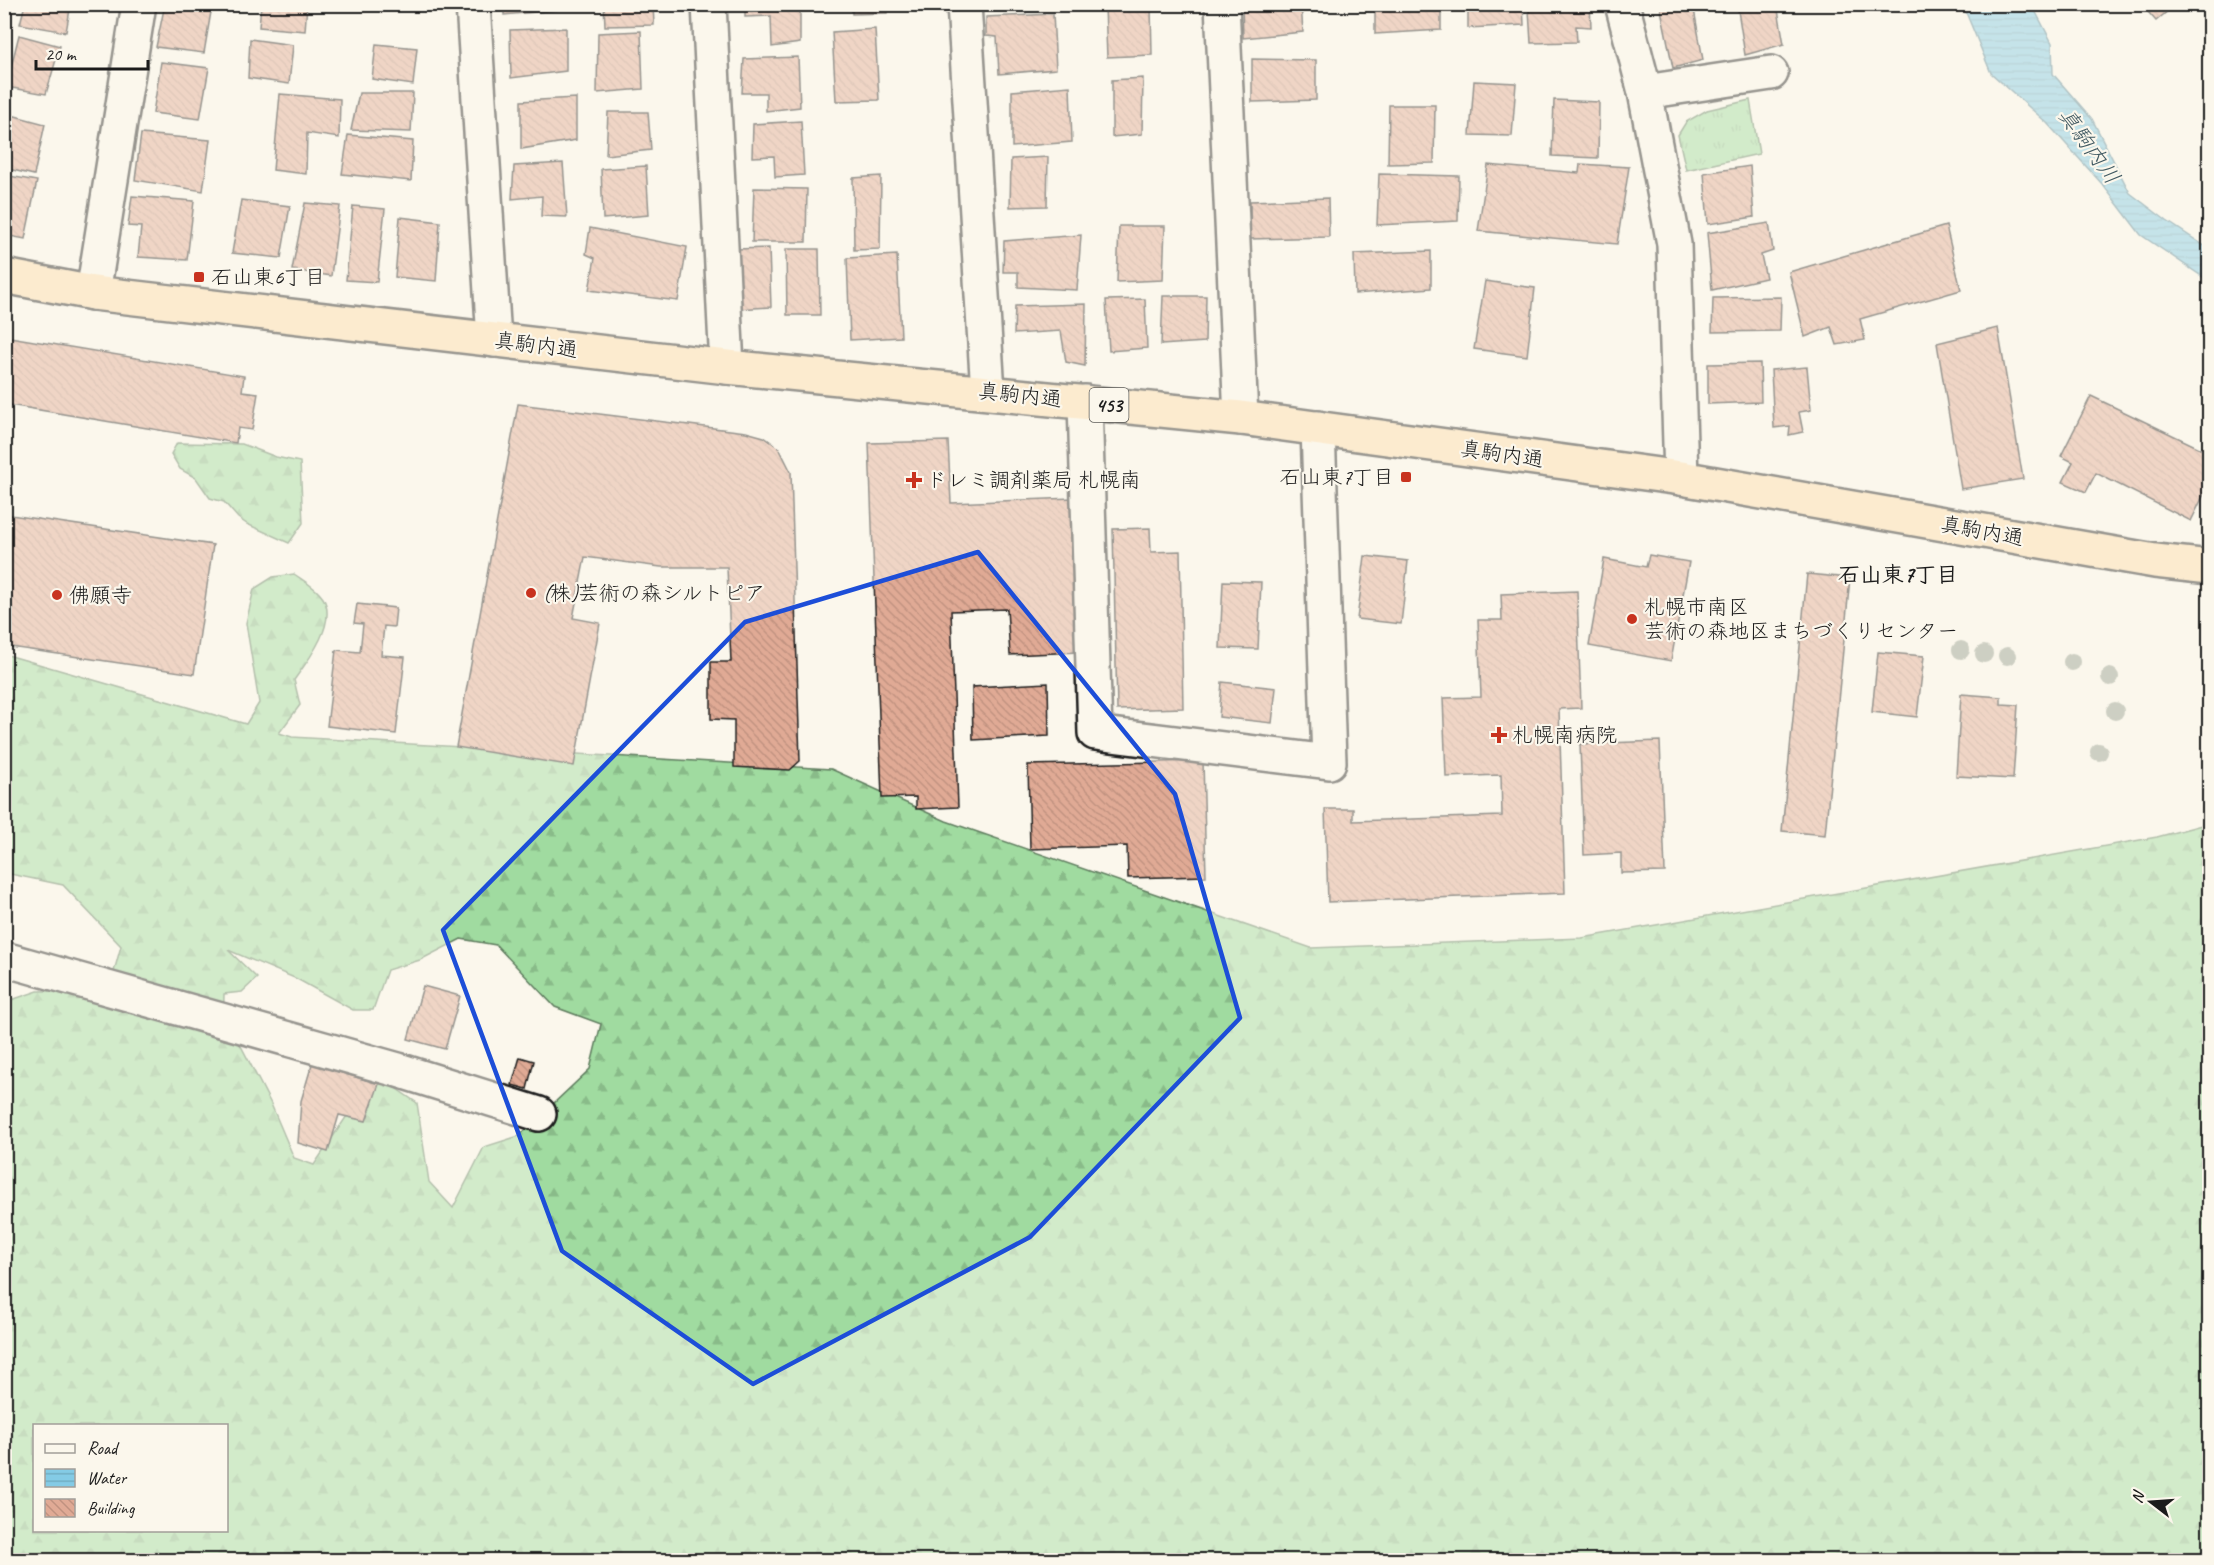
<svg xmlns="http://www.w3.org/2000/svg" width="2214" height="1565" viewBox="0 0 2214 1565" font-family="Caveat,'Klee One',sans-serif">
	<defs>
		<pattern id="forest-firs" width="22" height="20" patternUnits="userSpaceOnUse" patternTransform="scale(1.5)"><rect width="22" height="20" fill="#a0dba0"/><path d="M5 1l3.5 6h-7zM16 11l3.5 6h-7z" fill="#89bb89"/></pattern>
		<pattern id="park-tufts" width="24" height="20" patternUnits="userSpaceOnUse" patternTransform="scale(1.5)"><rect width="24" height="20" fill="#a0dba0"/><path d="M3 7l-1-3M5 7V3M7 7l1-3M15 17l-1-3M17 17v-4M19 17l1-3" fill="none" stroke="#89bb89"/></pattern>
		<pattern id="water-rules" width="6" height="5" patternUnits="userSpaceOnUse" patternTransform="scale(1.5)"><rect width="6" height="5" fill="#84cbe5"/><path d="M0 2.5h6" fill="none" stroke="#71aec4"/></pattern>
		<pattern id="building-back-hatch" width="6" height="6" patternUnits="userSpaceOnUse" patternTransform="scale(1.5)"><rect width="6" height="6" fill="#e0aa95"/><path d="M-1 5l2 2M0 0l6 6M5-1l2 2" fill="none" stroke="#c09280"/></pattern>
	</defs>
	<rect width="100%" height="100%" fill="#fbf7ec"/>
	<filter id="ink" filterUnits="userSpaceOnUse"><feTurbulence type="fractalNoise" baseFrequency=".0167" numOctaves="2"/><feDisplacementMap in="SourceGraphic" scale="12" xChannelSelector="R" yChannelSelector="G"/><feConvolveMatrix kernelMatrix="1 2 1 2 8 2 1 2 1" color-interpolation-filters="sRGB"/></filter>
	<g filter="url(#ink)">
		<g fill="url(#forest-firs)" stroke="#5e7c5e" stroke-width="1.5" fill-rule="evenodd">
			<path d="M177 443 242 444 276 457 300 462 303 523 289 543 247 524 238 518 224 502 210 498 196 478 180 469 171 454Z"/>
			<path d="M294 574C304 581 317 588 323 598 338 622 308 661 294 680L300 705 279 733 292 737 831 769 946 821 1311 948 1582 938 2157 837 2209 823V1560H5V1002L38 991 109 990 121 946 63 885 5 873 4 654 246 724 259 703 246 623 254 589 273 577ZM461 939 496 945 555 1007 601 1024 590 1069 519 1136 484 1147 453 1208 429 1182 417 1103 375 1074 314 1165 294 1158 271 1104 239 1042 223 1033 224 994 242 992 257 978 228 950 297 979 353 1010H373L387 970 420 960ZM34 1426H226V1530H34Z"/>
		</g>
		<path fill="url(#park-tufts)" stroke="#5e7c5e" stroke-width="1.5" d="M1750 100 1759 154 1686 170 1678 135 1686 122 1707 110Z"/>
		<path fill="url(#water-rules)" stroke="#5a8595" stroke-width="1.5" d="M1963 5H2032L2052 43 2053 74 2092 119 2130 193 2167 221 2209 249V281L2141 235 2103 185 2047 123 1991 73Z"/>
		<g fill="url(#building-back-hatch)" stroke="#1c1c1c" stroke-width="1.5">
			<path d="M25 4H71L66 32 20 24Z"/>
			<path d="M165 4 212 6 204 53 156 47Z"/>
			<path d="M261 4H307L305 31 259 27Z"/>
			<path d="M504 4H557V10L504 15Z"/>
			<path d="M604 4H653L654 25 605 26Z"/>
			<path d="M745 4H800V43L772 47 771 16 745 17Z"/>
			<path d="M852 4H887V13L852 14Z"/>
			<path d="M1301 4 1303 32 1243 38 1242 5Z"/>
			<path d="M1375 4H1441V30L1375 34Z"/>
			<path d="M1468 4H1523L1524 25 1468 28Z"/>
			<path d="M1537 4H1590L1591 27 1576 26 1577 42 1531 43 1529 10 1537 9Z"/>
			<path d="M1693 4 1703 60 1673 68 1660 5Z"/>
			<path d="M1737 4H1777L1784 44 1745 55Z"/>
			<path d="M2141 4H2176L2156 21Z"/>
			<path d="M1151 6 1152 55 1107 57 1105 7Z"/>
			<path d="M1053 14 1056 69 999 74 997 37 986 36V17Z"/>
			<path d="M566 28V71L511 78 510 30Z"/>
			<path d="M875 29 879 100 836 101 832 32Z"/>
			<path d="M641 31 643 89 597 93 598 33Z"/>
			<path d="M19 35 60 46 46 94 6 87Z"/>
			<path d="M250 39 293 45 289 84 248 78Z"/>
			<path d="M376 44 417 48 413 85 372 79Z"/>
			<path d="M798 57 800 107 766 111V93H742L744 59Z"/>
			<path d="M1252 59 1316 60V100L1252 102Z"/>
			<path d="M161 62 209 68 200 119 153 113Z"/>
			<path d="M1143 78 1142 134 1112 137V80Z"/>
			<path d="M1474 81 1516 83 1512 136 1470 135Z"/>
			<path d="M1070 86 1072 142 1012 147V91Z"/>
			<path d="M359 93H413L411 132 351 130Z"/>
			<path d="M280 94 340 99 339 138 307 133 306 174 273 170Z"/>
			<path d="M576 98V140L521 149V101Z"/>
			<path d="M1554 100 1599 102 1598 158 1552 156Z"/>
			<path d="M1389 105H1435L1434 163 1388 164Z"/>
			<path d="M608 112H648L651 150 606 155Z"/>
			<path d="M4 113 45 124 34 175 4 168Z"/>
			<path d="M801 121 804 175 775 177 774 156 752 157 753 124Z"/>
			<path d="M141 134 210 140 203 191 135 180Z"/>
			<path d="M348 135 413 141 411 181 342 174Z"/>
			<path d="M1048 157 1047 206 1010 207 1011 159Z"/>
			<path d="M563 163 567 217 541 216 542 196 512 199 514 166Z"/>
			<path d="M1580 164 1629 167 1617 244 1478 231 1488 165 1579 173Z"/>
			<path d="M646 166 649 215 603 219 601 169Z"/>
			<path d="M1750 166 1754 217 1708 224 1704 173Z"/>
			<path d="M1379 174 1459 176 1458 221 1377 225Z"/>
			<path d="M4 175 37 181 25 239 4 235Z"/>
			<path d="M881 176 880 249 854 250 853 178Z"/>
			<path d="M754 188 807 189 806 242H752Z"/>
			<path d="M132 196 194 201 187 260 138 257 141 227 128 226Z"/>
			<path d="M1328 198 1329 237 1250 239V201Z"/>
			<path d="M241 200 290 206 281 258 232 253Z"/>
			<path d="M305 203 340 206 331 276 292 270Z"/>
			<path d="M353 206 385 209 377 282 346 280Z"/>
			<path d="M400 217 440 222 436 281 395 277Z"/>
			<path d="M1769 223 1773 251 1761 255 1766 278 1712 290 1707 233Z"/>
			<path d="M1119 226H1165L1163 280 1117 282Z"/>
			<path d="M1946 226 1961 290 1860 319 1865 340 1837 345 1831 327 1805 337 1789 272Z"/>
			<path d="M590 228 687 247 678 301 589 290 595 258 586 254Z"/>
			<path d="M1081 235 1077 290 1018 287V272H1003L1004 241Z"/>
			<path d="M769 248 771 307 737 309 736 249Z"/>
			<path d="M786 249H819L820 315H787Z"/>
			<path d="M1431 251V288L1355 294 1354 254Z"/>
			<path d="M897 255 901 337 850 340 847 258Z"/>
			<path d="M1485 281 1535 288 1527 356 1474 349Z"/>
			<path d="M1163 296H1206L1205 342 1161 345Z"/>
			<path d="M1781 297 1780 331 1712 332 1713 298Z"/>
			<path d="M1145 299 1147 348 1109 351 1106 300Z"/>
			<path d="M1086 304 1085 366 1066 362 1061 331 1014 334 1015 306Z"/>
			<path d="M1998 328 2023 479 1961 489 1937 343Z"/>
			<path d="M4 336 244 376 242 391 258 393 252 430 238 428 236 443 4 404Z"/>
			<path d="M1760 363 1761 402 1708 404V364Z"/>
			<path d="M1807 367 1811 410 1799 412 1803 432 1789 435 1790 426 1774 428 1771 370Z"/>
			<path d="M2091 396 2210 453V482L2191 521 2096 473 2086 492 2063 482 2073 462 2061 456Z"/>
			<path d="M518 404 746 432 764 437 779 448 791 472 800 761 790 770 734 767V720L711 719V662H731L727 567H661L585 557 573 618 600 623 574 766 456 747Z"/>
			<path d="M948 441 951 503 1073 498 1079 652 1010 655 1007 609 951 611 958 807 916 809V797L882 798 869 443Z"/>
			<path d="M4 514 213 545 194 674 4 646Z"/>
			<path d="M1150 528 1151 552 1180 551 1183 708 1117 710 1113 529Z"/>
			<path d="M1649 555 1689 562 1671 661 1589 646 1604 559 1646 567Z"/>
			<path d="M1365 556 1408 561 1401 624 1357 619Z"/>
			<path d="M1807 574 1850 578 1825 835 1782 831Z"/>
			<path d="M1223 581 1261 582 1258 649 1220 648Z"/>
			<path d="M1577 591 1581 708 1559 709 1565 893 1328 902 1325 809H1353V821L1502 816 1501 775 1446 777 1443 698 1481 697 1478 620H1502L1501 594Z"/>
			<path d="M357 604 396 608 394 627 384 626 381 655 405 657 396 734 327 726 336 650 360 652 363 624 354 623Z"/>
			<path d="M1878 652 1924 656 1917 717 1872 712Z"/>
			<path d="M1222 682 1276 688 1272 723 1219 717Z"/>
			<path d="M1048 683 1049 736 973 740 972 687Z"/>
			<path d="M1961 694 2001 697V704L2018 705 2013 779 1956 776Z"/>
			<path d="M1660 741 1665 872 1621 873V853L1584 855 1580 744Z"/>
			<path d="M1203 761 1206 876 1128 878 1127 846 1030 849 1028 765Z"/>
			<path d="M423 986 460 996 445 1049 408 1039Z"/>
			<path d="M520 1057 534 1061 527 1089 512 1085Z"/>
			<path d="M312 1064 379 1084 366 1121 339 1115 328 1152 298 1143 301 1101Z"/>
		</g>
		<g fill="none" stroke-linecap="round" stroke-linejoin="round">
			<g stroke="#1c1c1c" stroke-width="38">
				<g id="minor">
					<path d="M473 4 494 340"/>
					<path d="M709 4 727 367"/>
					<path d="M964 4 988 392"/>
					<path d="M1222 4 1241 418"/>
					<path d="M1622 4 1645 92 1674 244 1681 478"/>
					<path d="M1645 92 1771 73"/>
					<path d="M93 293 139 4"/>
					<path d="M1085 402 1095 733 1329 762 1318 428"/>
					<path d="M4 959 398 1070 539 1114"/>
				</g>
			</g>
			<g stroke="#1c1c1c" stroke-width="38">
				<path id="highway" d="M4 276 93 293 727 367 1241 418 1681 478 2155 561 2210 567"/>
			</g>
			<use href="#minor" stroke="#fbf7ec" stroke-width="33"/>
			<use href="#highway" stroke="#fcdcac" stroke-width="33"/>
		</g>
		<g fill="#969e90">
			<circle cx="1961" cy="650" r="9"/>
			<circle cx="1984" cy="654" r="9"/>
			<circle cx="2007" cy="656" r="9"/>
			<circle cx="2072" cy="662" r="9"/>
			<circle cx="2110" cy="677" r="9"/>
			<circle cx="2115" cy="711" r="9"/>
			<circle cx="2099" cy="752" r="9"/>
		</g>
	</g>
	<path d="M0 0H2214V1565H0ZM978 552 1175 794 1240 1018 1030 1237 753 1384 562 1251 443 930 745 622Z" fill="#fbf7ec" fill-opacity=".55" fill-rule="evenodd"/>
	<path fill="none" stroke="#1d4ed8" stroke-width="4.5" stroke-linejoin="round" d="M978 552 1175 794 1240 1018 1030 1237 753 1384 562 1251 443 930 745 622Z"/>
	<g fill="#c8321e" stroke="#fbf7ec" stroke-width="2">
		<rect x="193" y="271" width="12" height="12" rx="3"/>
		<rect x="1400" y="471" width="12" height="12" rx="3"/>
		<path d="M911 471h6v6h6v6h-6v6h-6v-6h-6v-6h6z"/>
		<circle cx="531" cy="593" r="6"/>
		<circle cx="57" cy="595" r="6"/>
		<circle cx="1632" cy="619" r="6"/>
		<path d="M1496 726h6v6h6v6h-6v6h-6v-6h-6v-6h6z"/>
	</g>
	<g text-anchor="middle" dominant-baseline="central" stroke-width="4.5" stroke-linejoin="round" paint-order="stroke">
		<rect fill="#fbf7ec" stroke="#5f5e5a" stroke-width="1.5" x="1089.5" y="388" width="39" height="34" rx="4.5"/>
		<g font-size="20" font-weight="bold" fill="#1c1c1c">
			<text x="1109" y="405">453</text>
		</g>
		<g font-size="21" fill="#1c1c1c" stroke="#fbf7ec" text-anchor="start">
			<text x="211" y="277">石山東6丁目</text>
			<text x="1394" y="477" text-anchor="end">石山東7丁目</text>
			<text x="926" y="480">ドレミ調剤薬局 札幌南</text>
			<text x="543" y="593">(株)芸術の森シルトピア</text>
			<text x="69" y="595">佛願寺</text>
			<text x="1644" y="607">札幌市南区<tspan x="1644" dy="24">芸術の森地区まちづくりセンター</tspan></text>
			<text x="1512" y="735">札幌南病院</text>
		</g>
		<g font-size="21" fill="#1c1c1c" stroke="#fbf7ec">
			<text transform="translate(536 345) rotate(7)">真駒内通</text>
			<text transform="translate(1020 395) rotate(6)">真駒内通</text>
			<text transform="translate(1502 454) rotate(8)">真駒内通</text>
			<text transform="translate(1982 531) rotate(10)">真駒内通</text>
		</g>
		<g font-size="22" font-style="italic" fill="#405962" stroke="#fbf7ec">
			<text transform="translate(2089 146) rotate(54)">真駒内川</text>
		</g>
		<g font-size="22" font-weight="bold" fill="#1c1c1c" stroke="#fbf7ec">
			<text x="1898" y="575">石山東7丁目</text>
		</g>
	</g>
	<rect width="2214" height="1565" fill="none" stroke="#fbf7ec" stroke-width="24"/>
	<rect x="12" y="12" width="2190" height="1541" fill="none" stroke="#1c1c1c" stroke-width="2" filter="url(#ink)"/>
	<rect x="33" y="1424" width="195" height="108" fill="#fbf7ec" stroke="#a29f99" stroke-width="1.5"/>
	<rect x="45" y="1444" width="30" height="9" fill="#fbf7ec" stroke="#a29f99" stroke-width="1.5"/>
	<text x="87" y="1454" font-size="18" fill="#1c1c1c">Road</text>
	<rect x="45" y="1469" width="30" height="18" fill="url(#water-rules)" stroke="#a29f99" stroke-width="1.5"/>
	<text x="87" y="1484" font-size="18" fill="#1c1c1c">Water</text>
	<rect x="45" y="1499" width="30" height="18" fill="url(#building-back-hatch)" stroke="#a29f99" stroke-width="1.5"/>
	<text x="87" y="1514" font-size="18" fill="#1c1c1c">Building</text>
	<g transform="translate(2151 1502) rotate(287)" stroke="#fbf7ec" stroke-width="4.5" paint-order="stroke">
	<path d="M0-4.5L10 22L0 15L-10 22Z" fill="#1c1c1c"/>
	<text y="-9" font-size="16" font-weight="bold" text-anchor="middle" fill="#1c1c1c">N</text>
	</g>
	<path d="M36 60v9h112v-9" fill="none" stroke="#1c1c1c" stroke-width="3"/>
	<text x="45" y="60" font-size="18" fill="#1c1c1c" stroke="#fbf7ec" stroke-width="4.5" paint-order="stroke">20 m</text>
</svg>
